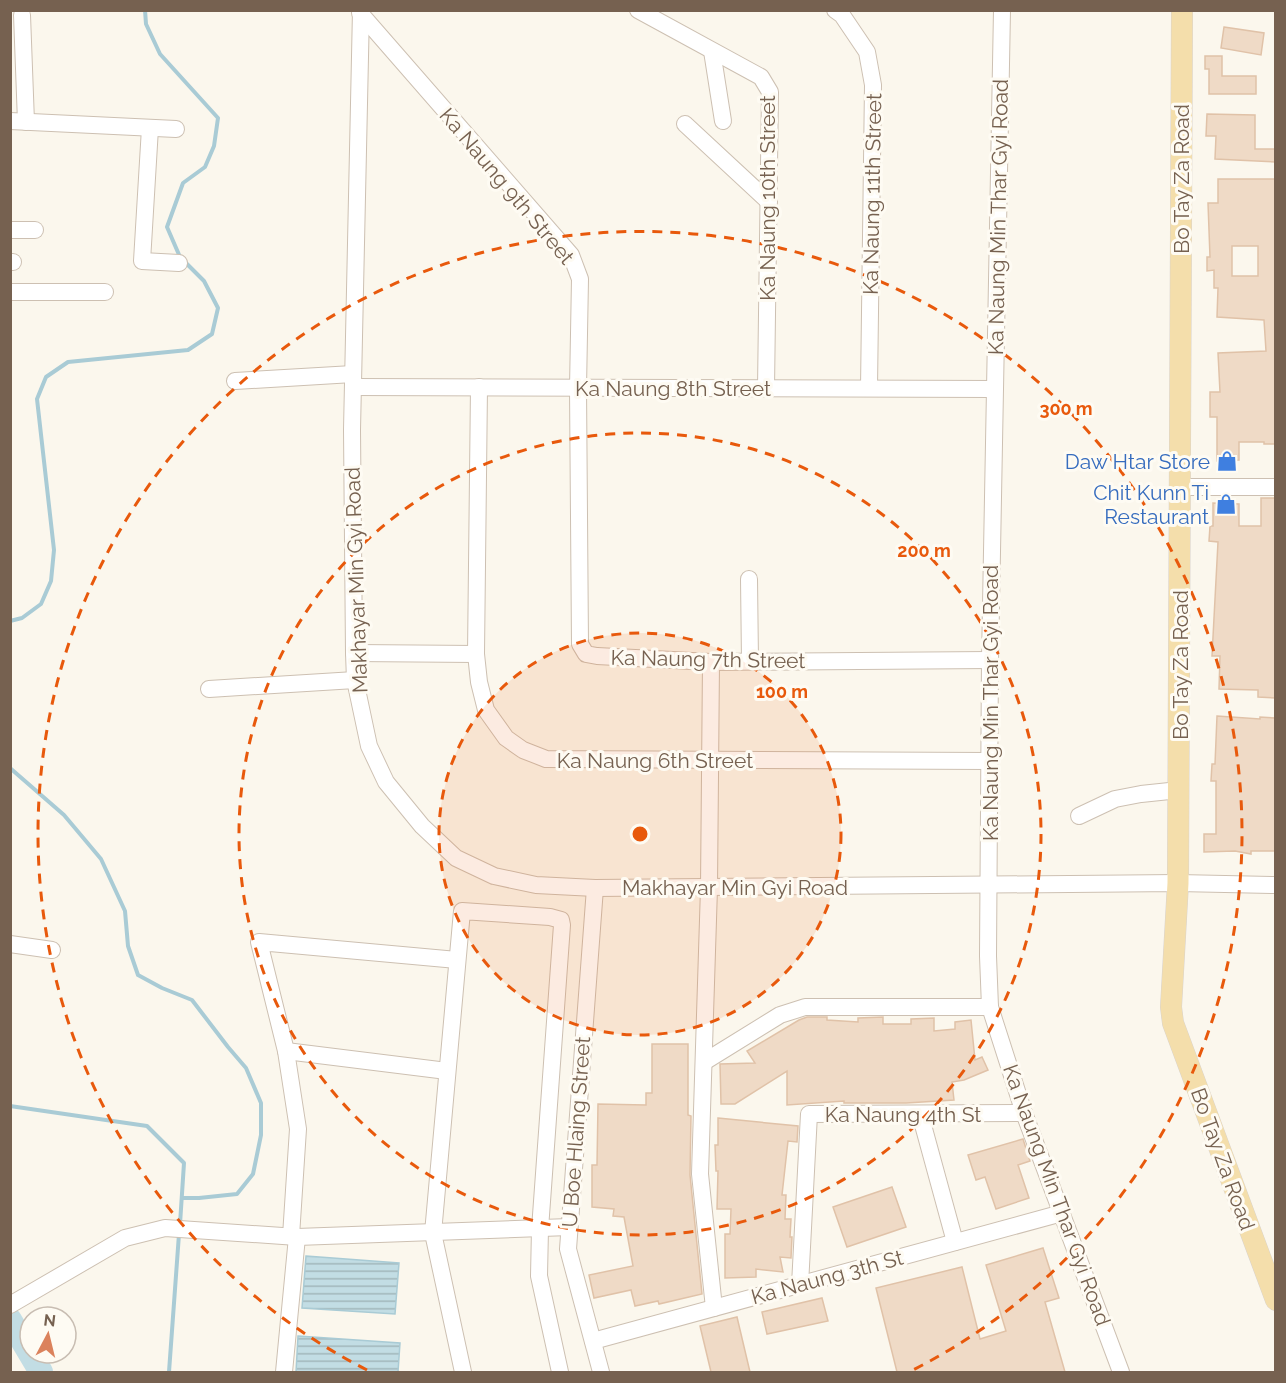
<svg xmlns="http://www.w3.org/2000/svg" width="1286" height="1383" viewBox="0 0 1286 1383" font-family="Raleway,sans-serif">
	<defs>
		<pattern id="water-rules" width="6" height="5" patternUnits="userSpaceOnUse" patternTransform="scale(1.5)"><rect width="6" height="5" fill="#c2dde4"/><path d="M0 2.5h6" fill="none" stroke="#a2b7bb"/></pattern>
	</defs>
	<rect width="100%" height="100%" fill="#fbf7ed"/>
	<g fill="url(#water-rules)" stroke="#a9cbd5" stroke-width="1.5">
		<path d="M306 1256 399 1263 395 1314 302 1308Z"/>
		<path d="M298 1336 400 1343 398 1372H296Z"/>
	</g>
	<g fill="none" stroke-linecap="round" stroke-linejoin="round">
		<g stroke="#a9cbd5" stroke-width="4">
			<path d="M145 10 146 24 160 54 218 118 214 146 205 167 183 183 167 227 180 257"/>
			<path d="M10 621 22 618 41 604 51 581 54 550 37 399 46 377 68 362 188 350 212 334 218 308 204 281 185 262"/>
			<path d="M10 768 64 815 101 859 125 911 128 946 138 975 162 988 192 1000 228 1047 246 1068 261 1103V1135L253 1174 237 1194 199 1198H182"/>
			<path d="M10 1106 147 1126 184 1163 180 1224"/>
			<path d="M169 1372 179 1234"/>
		</g>
		<path stroke="#c2dde4" stroke-width="24" d="M10 1320 41 1372"/>
	</g>
	<g fill="#efdac6" stroke="#e0c2a8" stroke-width="1.5" fill-rule="evenodd">
		<path d="M1224 27 1264 33 1261 55 1221 48Z"/>
		<path d="M1205 56H1222V76H1256V94H1209V69H1205Z"/>
		<path d="M1207 114 1255 115V149H1275V162L1215 159 1216 136H1206Z"/>
		<path d="M1218 179H1275V444H1264V442H1239V460L1217 461V417H1210V392H1220L1218 353 1266 351 1264 320 1217 317 1218 288H1214V270L1207 271V257H1210L1208 203H1218ZM1232 246H1258V276H1232Z"/>
		<path d="M1261 498H1275V698L1258 697V690L1219 689 1220 656H1212L1218 542 1209 541 1210 526H1213V503L1239 504V526H1261Z"/>
		<path d="M1217 716 1260 719V717L1275 718V851H1251V854L1235 851 1204 852V834H1216V781H1211L1212 764H1215Z"/>
		<path d="M807 1017H827V1020L858 1022V1018L883 1017V1024H911V1019L934 1018V1031L955 1029V1022L971 1020 975 1060 982 1057 988 1070 964 1080 952 1082 954 1100 906 1103H844V1101L787 1105V1071L735 1104H721L720 1064 755 1063 747 1051 799 1020Z"/>
		<path d="M652 1044H688V1115L691 1116 690 1175 702 1294 659 1304 658 1301 635 1306 631 1290 594 1298 589 1275 633 1266 624 1217 613 1216 614 1209 592 1207V1165H597L598 1104 646 1105V1093H652Z"/>
		<path d="M718 1118 798 1126 797 1142 788 1141 782 1195H786L785 1219H791L790 1237H792L791 1258 780 1257 783 1272 756 1269V1277L725 1278V1234H730L731 1209H717L718 1171H716L715 1145H718Z"/>
		<path d="M1023 1139 1030 1161 1018 1165 1029 1198 996 1209 985 1177 976 1180 968 1155Z"/>
		<path d="M892 1187 906 1227 847 1247 833 1207Z"/>
		<path d="M1043 1248 1059 1298 1045 1302 1065 1372H897L876 1288 962 1267 980 1339 1006 1331 986 1265Z"/>
		<path d="M822 1298 828 1321 767 1334 762 1312Z"/>
		<path d="M737 1317 750 1372H711L700 1326Z"/>
	</g>
	<g fill="none" stroke-linecap="round" stroke-linejoin="round">
		<g stroke="#cdc0b2" stroke-width="18">
			<g id="minor">
				<path d="M361 10 352 430 354 653 355 680 369 746 386 782 422 826 456 858 494 876 536 885 595 888 1178 883 1276 885"/>
				<path d="M638 10 761 77 770 92 766 388"/>
				<path d="M835 10 842 15 867 52 873 85 869 388"/>
				<path d="M1002 10 990 660 988 956 990 1007 1024 1113 1121 1372"/>
				<path d="M360 13 571 255 580 279 578 388 580 644 586 654 597 656 711 662 990 660"/>
				<path d="M22 15 26 122"/>
				<path d="M712 51 723 121"/>
				<path d="M10 121 176 129"/>
				<path d="M685 124 769 202"/>
				<path d="M150 128 142 261 179 263"/>
				<path d="M10 230H35"/>
				<path d="M10 262H13"/>
				<path d="M10 292H105"/>
				<path d="M235 381 353 374"/>
				<path d="M353 387 994 389"/>
				<path d="M479 387 476 654 479 682 486 710 506 738 523 750 546 759 989 761"/>
				<path d="M1181 487H1276"/>
				<path d="M749 579 750 661"/>
				<path d="M354 653 476 654"/>
				<path d="M711 662 709 888 700 1174 714 1308"/>
				<path d="M209 689 355 680"/>
				<path d="M1079 816 1115 799 1141 794 1179 790"/>
				<path d="M595 888 568 1249 601 1372"/>
				<path d="M10 944 52 950"/>
				<path d="M286 1051 447 1071"/>
				<path d="M704 1062 780 1015 805 1007H990"/>
				<path d="M920 1114 955 1242"/>
				<path d="M291 1236 298 1129 286 1051 259 942 457 960"/>
				<path d="M800 1285 809 1114 1024 1113"/>
				<path d="M10 1305 125 1238 165 1228 297 1237 569 1227"/>
				<path d="M593 1341 1062 1213"/>
				<path d="M284 1372 297 1237"/>
				<path d="M463 1372 433 1233 462 911 550 917 561 920 562 925 540 1229 539 1276 560 1372"/>
			</g>
		</g>
		<g stroke="#d9d3ce" stroke-width="22">
			<path id="major" d="M1182 10 1178 883 1171 1007 1173 1023 1276 1300"/>
		</g>
		<use href="#minor" stroke="#fff" stroke-width="16"/>
		<use href="#major" stroke="#f4deab" stroke-width="21"/>
	</g>
	<circle cx="640" cy="834" r="201" fill="#e8590c" fill-opacity=".12"/>
	<g fill="none" stroke="#e8590c" stroke-width="3" stroke-dasharray="10 8">
		<circle cx="640" cy="834" r="201"/>
		<circle cx="640" cy="834" r="401"/>
		<path d="M367 1370A602 602 0 1 1 913 1370"/>
	</g>
	<defs>
		<g id="shop-bare" transform="scale(1.62)"><path d="M-5-2.5h2.3a2.7 3.5 0 0 1 5.4 0H5L5.5 6h-11ZM-1.5-2.5h3a1.5 2.3 0 0 0-3 0Z" fill="#3f7fe0" stroke="#fefbf3" stroke-width="2.5" paint-order="stroke"/></g>
	</defs>
	<g fill-rule="evenodd">
		<use href="#shop-bare" x="1227" y="461"/>
		<use href="#shop-bare" x="1226" y="504"/>
	</g>
	<g text-anchor="middle" dominant-baseline="central" stroke-width="6" stroke-linejoin="round" paint-order="stroke">
		<g font-size="21" fill="#766150" stroke="#fefbf3">
			<text transform="translate(1181 179) rotate(-90)">Bo Tay Za Road</text>
			<text transform="translate(507 186) rotate(50)">Ka Naung 9th Street</text>
			<text transform="translate(872 194) rotate(-89)">Ka Naung 11th Street</text>
			<text transform="translate(767 198) rotate(-90)">Ka Naung 10th Street</text>
			<text transform="translate(998 217) rotate(-89)">Ka Naung Min Thar Gyi Road</text>
			<text x="673" y="388">Ka Naung 8th Street</text>
			<text transform="translate(356 580) rotate(-92)">Makhayar Min Gyi Road</text>
			<text transform="translate(708 659) rotate(1)">Ka Naung 7th Street</text>
			<text transform="translate(1180 665) rotate(-90)">Bo Tay Za Road</text>
			<text transform="translate(990 703) rotate(-90)">Ka Naung Min Thar Gyi Road</text>
			<text x="655" y="760">Ka Naung 6th Street</text>
			<text x="735" y="887">Makhayar Min Gyi Road</text>
			<text x="903" y="1114">Ka Naung 4th St</text>
			<text transform="translate(576 1132) rotate(-86)">U Boe Hlaing Street</text>
			<text transform="translate(1223 1159) rotate(70)">Bo Tay Za Road</text>
			<text transform="translate(1057 1195) rotate(70)">Ka Naung Min Thar Gyi Road</text>
			<text transform="translate(827 1277) rotate(-15)">Ka Naung 3th St</text>
		</g>
		<g font-size="21" fill="#366cbe" stroke="#fefbf3" text-anchor="end">
			<text x="1210" y="461">Daw Htar Store</text>
			<text x="1209" y="492">Chit Kunn Ti<tspan x="1209" dy="24">Restaurant</tspan></text>
		</g>
	</g>
	<circle cx="640" cy="834" r="9" fill="#e8590c" stroke="#fefbf3" stroke-width="3"/>
	<g font-size="18" text-anchor="middle" font-weight="bold" fill="#e8590c" stroke="#fefbf3" stroke-width="6" stroke-linejoin="round" paint-order="stroke">
		<text x="1066" y="415">300 m</text>
		<text x="924" y="557">200 m</text>
		<text x="782" y="698">100 m</text>
	</g>
	<rect width="1286" height="1383" fill="none" stroke="#766150" stroke-width="24"/>
	<g transform="translate(48 1335) rotate(7)"><circle r="28" fill="#fefbf3" stroke="#c8bdb2" stroke-width="1.5"/>
	<path d="M0-4.5L10 22L0 15L-10 22Z" fill="#db825c"/>
	<text y="-9" font-size="16" font-weight="bold" text-anchor="middle" fill="#766150">N</text>
	</g>
</svg>
